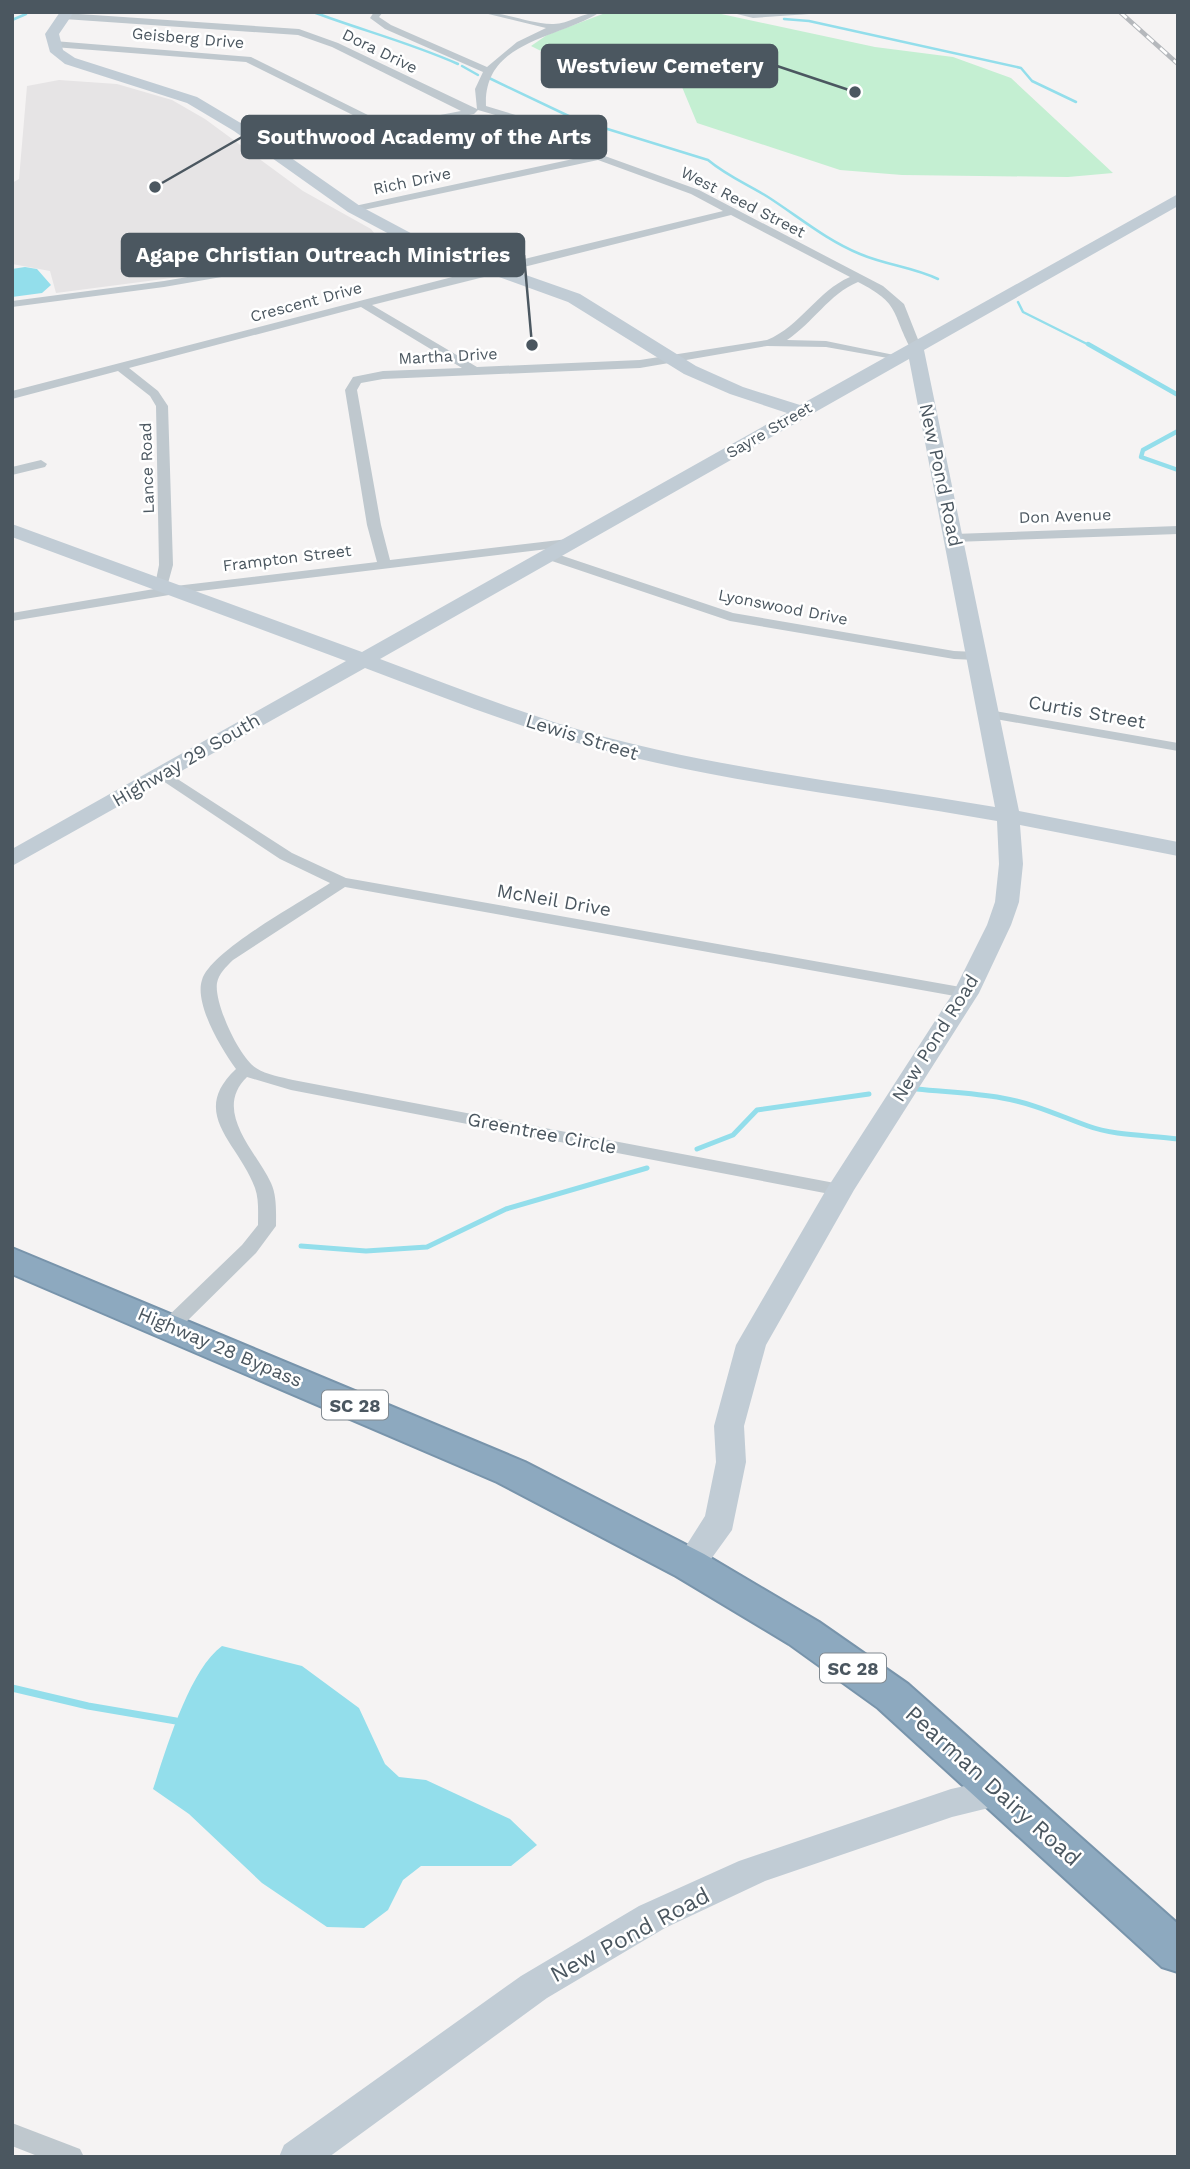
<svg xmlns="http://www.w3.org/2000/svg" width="1190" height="2169" viewBox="0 0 1190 2169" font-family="'Work Sans',sans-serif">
	<rect width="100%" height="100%" fill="#f5f3f3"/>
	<path fill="#e6e4e5" d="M59 80 117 84 172 100 205 119 303 191 371 229 378 238 364 244 179 277 56 293 50 271 12 264V183L19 179 27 86Z"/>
	<path fill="#c4efd2" d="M608 12H712L875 47 953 57 1011 78 1113 173 1068 177 902 175 840 170 697 123 682 87 549 55 531 46 547 35Z"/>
	<g fill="#93deeb">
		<path d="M25 267 37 269 51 285 42 293 12 297V269Z"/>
		<path d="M222 1646 302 1666 359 1708 385 1764 399 1777 426 1780 510 1819 537 1845 511 1866H421L403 1880 388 1910 364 1928 327 1927 262 1883 189 1814 153 1789C166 1750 189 1670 222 1646Z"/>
	</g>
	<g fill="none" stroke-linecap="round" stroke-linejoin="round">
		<g stroke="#93deeb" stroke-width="2.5">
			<path d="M313 12C361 30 411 43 458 64"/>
			<path d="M784 19 809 21 1021 68 1032 81 1076 102"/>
			<path d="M12 20 26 14"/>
			<path d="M462 66 478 75"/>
			<path d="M489 78 575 119 708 160C727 176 747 184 768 197 799 217 826 240 860 254 886 265 913 267 938 279"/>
			<path d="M1018 302 1023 312 1091 346"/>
		</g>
		<g stroke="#93deeb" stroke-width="4.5">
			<path d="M1088 344 1178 395"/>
			<path d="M1178 431 1143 450 1141 457 1178 470"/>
		</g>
		<g stroke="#93deeb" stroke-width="5">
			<path d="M917 1089C945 1092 974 1093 1002 1098 1033 1103 1060 1116 1088 1126 1115 1136 1150 1135 1178 1139"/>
			<path d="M697 1149 733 1135 757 1110 869 1094"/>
			<path d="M301 1246 366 1251 427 1247 506 1209 647 1168"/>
		</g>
		<path stroke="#93deeb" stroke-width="7" d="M12 1688 88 1706 176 1721"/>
		<g stroke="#7894ab" stroke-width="4">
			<path id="highway" d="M12 1248 525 1462 704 1554 819 1622 908 1684 1178 1924V1972L1162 1967 878 1708 789 1644 676 1576 497 1482 12 1274Z"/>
		</g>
		<g fill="#bfc8ce" fill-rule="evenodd">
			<path d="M374 12H383L379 17 391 25 487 67 517 42 546 28 480 12C505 12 527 23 552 24 567 25 583 12 600 12 559 39 483 40 486 106L529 119 591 151 699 190 883 286 904 304 921 347 911 349C891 312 901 304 858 282 829 294 813 323 787 340L826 341 899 356V360L826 347 767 346 640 368 383 379 361 383 357 390 381 525 390 560 568 539 575 543 573 546 175 594 12 621V613L160 588 155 585 159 565 156 406 150 396 118 371 12 399V391L491 267 723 211 691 194 598 160 354 212 350 211V207L587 156 523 123 478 110 474 114 269 155 265 154V150L377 127 246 62 54 47 49 44 54 41 251 57 388 125 461 111 332 47 298 35 64 19 60 16 64 13 299 29 338 43 477 109 475 89 483 72 385 29 370 18ZM731 215 850 277C817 291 801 326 767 340L640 360 477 367 372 305ZM361 307 462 368 383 371 353 377 345 390 367 525 377 562 167 587 173 565 168 406 158 391 129 368Z"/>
			<path d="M729 12H838L753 18Z"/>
			<path d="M414 238 418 239V243L164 287 12 307V301L164 281Z"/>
			<path d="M41 460 47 464 45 467 12 475V467Z"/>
			<path d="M1178 526V534L954 542 947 538 954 534Z"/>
			<path d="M548 551 733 613 954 651 976 652 983 656 976 660 954 659 730 621 543 558V552Z"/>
			<path d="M989 710 1178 743V751L984 717V711Z"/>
			<path d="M162 769 292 853 346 878 966 988 974 993 966 998 345 887 233 960C226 967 219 973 217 983 214 1003 239 1057 256 1068 267 1075 281 1077 293 1080L840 1184 849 1190 840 1196 291 1090 247 1077C212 1111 256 1151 271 1183 277 1196 276 1212 276 1226L256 1253 177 1331H163L160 1326 163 1321 242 1245 258 1225C258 1213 259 1199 255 1188 239 1143 188 1114 236 1069 222 1050 194 1004 202 980 210 951 303 901 330 883L280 859 157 777 154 774Z"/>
			<path d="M12 2123 80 2149 84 2157H40L12 2146Z"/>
		</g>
		<g fill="#c1ccd5" fill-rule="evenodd">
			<path d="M60 12H74L59 34 63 50 75 58 197 97 244 125 360 206 420 238 580 294 696 366 743 387 800 405 1178 194V206L924 350 1019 811 1178 842V856L1020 825 1023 864 1019 902 1011 925 979 993 854 1190 766 1345 744 1426 746 1462 732 1530 701 1573 690 1577 679 1573 674 1565 705 1516 716 1462 714 1426 736 1345 826 1190 953 993 987 925 995 902 999 864 997 821C875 799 752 786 631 757 540 736 453 701 365 668L12 866V849L346 661 12 537V524L362 652 787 413 730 394 684 374 568 302 408 244 348 212 234 131 187 103 65 64 50 52 45 34ZM909 359 995 807C874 786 752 773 633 744 546 724 464 690 380 659Z"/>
			<path d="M1001 1778 1013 1782 1018 1792 1013 1802 952 1817 765 1881 665 1928 547 1998 329 2157H279L284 2145 521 1976 639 1906 739 1861 951 1789Z"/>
		</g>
		<use href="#highway" fill="#8da9bf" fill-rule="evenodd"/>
		<g stroke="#b5b8bc" stroke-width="4.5">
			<path id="rail" d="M1120 12 1178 64"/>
		</g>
		<use href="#rail" stroke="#fff" stroke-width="2.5" stroke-dasharray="9" stroke-linecap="butt"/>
	</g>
	<g text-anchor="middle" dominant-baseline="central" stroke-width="5" stroke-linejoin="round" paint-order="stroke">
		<g font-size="16" fill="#4b5760" stroke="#fff">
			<text transform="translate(188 38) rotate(5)">Geisberg Drive</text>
			<text transform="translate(380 51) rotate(26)">Dora Drive</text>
			<text transform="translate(412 181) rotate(-12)">Rich Drive</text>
			<text transform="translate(743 202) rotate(27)">West Reed Street</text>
			<text transform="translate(306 302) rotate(-15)">Crescent Drive</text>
			<text transform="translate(448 356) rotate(-3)">Martha Drive</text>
			<text transform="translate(769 430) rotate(-30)">Sayre Street</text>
			<text transform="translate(147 468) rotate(-92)">Lance Road</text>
			<text transform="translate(1065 516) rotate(-2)">Don Avenue</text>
			<text transform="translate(287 558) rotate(-7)">Frampton Street</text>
			<text transform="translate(783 607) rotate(11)">Lyonswood Drive</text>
		</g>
		<g fill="#fff" stroke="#818990" stroke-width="2">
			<rect x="322" y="1390.5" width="66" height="29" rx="5"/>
			<rect x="820" y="1653.5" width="66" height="29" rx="5"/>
		</g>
		<g font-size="18" font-weight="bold" fill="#4b5760">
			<text x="355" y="1405">SC 28</text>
			<text x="853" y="1668">SC 28</text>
		</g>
		<g font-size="19" fill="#4b5760" stroke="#fff">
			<text transform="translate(941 475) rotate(78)">New Pond Road</text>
			<text transform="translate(1087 712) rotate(10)">Curtis Street</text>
			<text transform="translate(582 737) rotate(17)">Lewis Street</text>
			<text transform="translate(186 760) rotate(-30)">Highway 29 South</text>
			<text transform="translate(554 900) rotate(10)">McNeil Drive</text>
			<text transform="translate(935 1038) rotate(-58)">New Pond Road</text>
			<text transform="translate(542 1133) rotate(11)">Greentree Circle</text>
			<text transform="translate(220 1347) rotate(23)">Highway 28 Bypass</text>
		</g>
		<g font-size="23" fill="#4b5760" stroke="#fff">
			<text transform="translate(993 1786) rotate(42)">Pearman Dairy Road</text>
			<text transform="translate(630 1935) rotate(-28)">New Pond Road</text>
		</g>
	</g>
	<path fill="none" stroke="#4b5760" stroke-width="2.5" d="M855 92L777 66M155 187L242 137M532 345L524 255"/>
	<g fill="#4b5760" stroke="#fff" stroke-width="2.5">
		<circle cx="855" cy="92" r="7"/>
		<circle cx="155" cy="187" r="7"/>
		<circle cx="532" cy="345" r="7"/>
	</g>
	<g fill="#4b5760" stroke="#4b5760" stroke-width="2.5">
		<rect x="542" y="45" width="235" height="42" rx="7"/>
		<rect x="242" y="116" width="364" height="42" rx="7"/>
		<rect x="122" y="234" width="402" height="42" rx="7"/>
	</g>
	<g font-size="21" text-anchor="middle" font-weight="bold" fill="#fff">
		<text x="660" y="73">Westview Cemetery</text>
		<text x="424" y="144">Southwood Academy of the Arts</text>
		<text x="323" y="262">Agape Christian Outreach Ministries</text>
	</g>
	<rect width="1190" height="2169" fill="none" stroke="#4b5760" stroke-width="28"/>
</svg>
